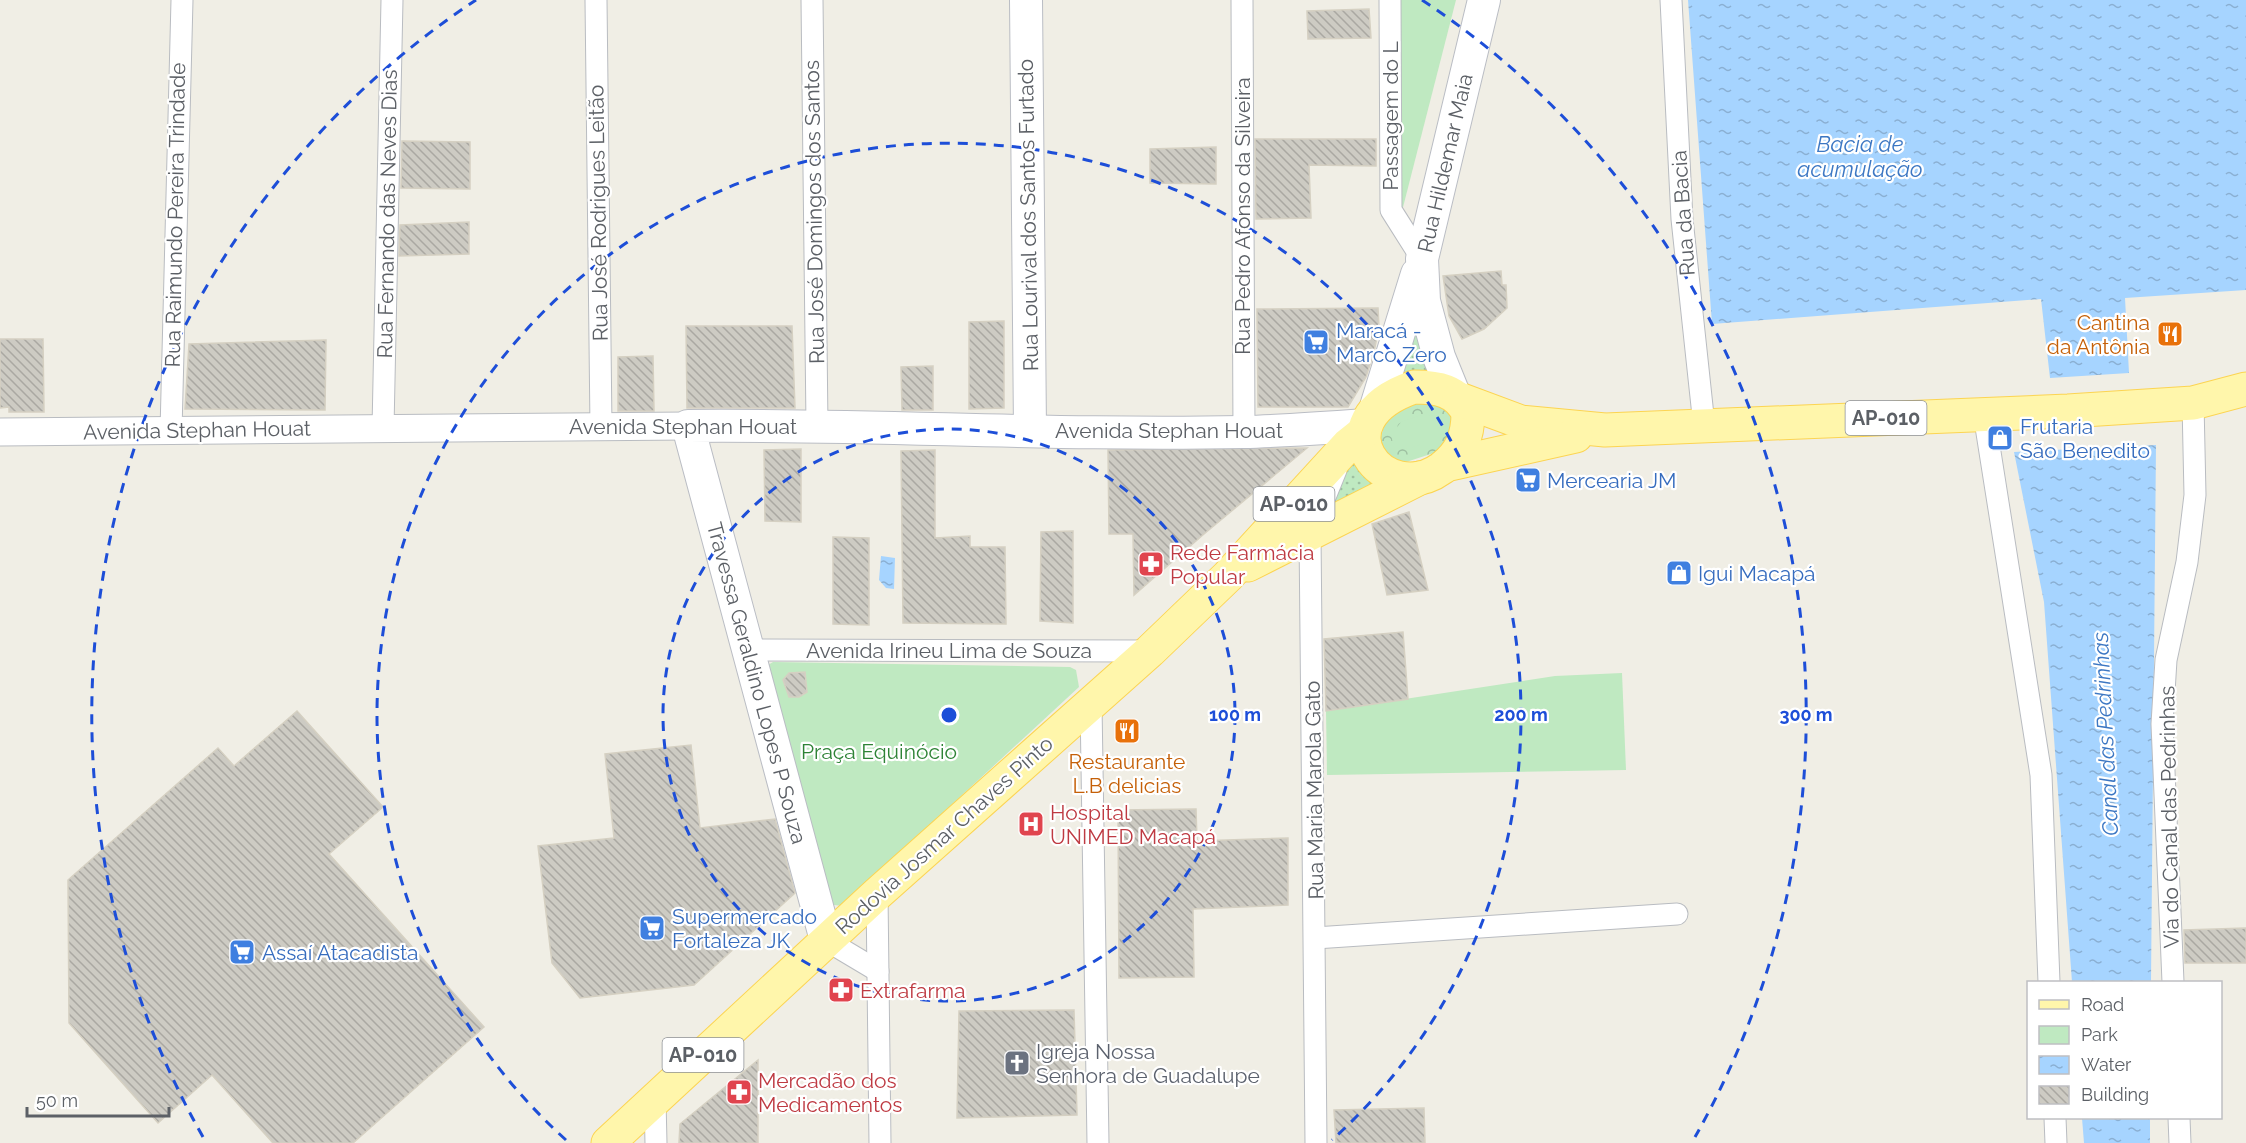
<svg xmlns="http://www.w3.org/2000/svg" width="2246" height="1143" viewBox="0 0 2246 1143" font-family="Raleway,sans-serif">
	<defs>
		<pattern id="grass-dots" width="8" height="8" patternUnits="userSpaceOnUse" patternTransform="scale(1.5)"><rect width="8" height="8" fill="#bfe9c1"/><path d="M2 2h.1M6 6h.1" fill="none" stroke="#9ec0a1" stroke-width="1.8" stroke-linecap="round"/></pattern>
		<pattern id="forest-crowns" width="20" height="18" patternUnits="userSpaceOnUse" patternTransform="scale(1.5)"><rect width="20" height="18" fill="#bfe9c1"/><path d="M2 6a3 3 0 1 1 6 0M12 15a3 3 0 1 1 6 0" fill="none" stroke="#9ec0a1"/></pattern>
		<pattern id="water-ripples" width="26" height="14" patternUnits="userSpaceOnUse" patternTransform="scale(1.5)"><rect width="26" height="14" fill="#a6d4ff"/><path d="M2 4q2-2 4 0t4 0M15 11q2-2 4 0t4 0" fill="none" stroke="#8aafd2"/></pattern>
		<pattern id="building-back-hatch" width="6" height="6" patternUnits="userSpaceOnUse" patternTransform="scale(1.5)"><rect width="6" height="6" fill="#cdcbc3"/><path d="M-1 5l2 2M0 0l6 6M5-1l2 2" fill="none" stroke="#aaa8a2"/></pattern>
	</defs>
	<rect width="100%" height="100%" fill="#f0eee5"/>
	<g fill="url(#grass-dots)">
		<path d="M1411 312 1438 377 1390 387Z"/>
		<path d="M1350 454 1380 479 1320 519Z"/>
	</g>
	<path fill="url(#forest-crowns)" d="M1421 400 1451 408 1453 436 1434 453 1403 463 1378 448 1386 418Z"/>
	<g fill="#bfe9c1">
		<path d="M1401 0H1456L1400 219Z"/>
		<path d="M1424 414 1440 417 1439 429C1428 441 1411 453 1394 447L1391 435 1401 422Z"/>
		<path d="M773 662 1070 667 1076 670 1079 687 842 906 827 904 768 665Z"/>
		<path d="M1622 673 1626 770 1327 775 1326 711 1555 676Z"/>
	</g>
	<g fill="url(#water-ripples)">
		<path d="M1688 0H2246V290L2125 298 2129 373 2050 378 2041 299 1712 324Z"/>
		<path d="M2156 445 2151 982H2072L2044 602 2014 452Z"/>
		<path d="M881 556 895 558 894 589 886 588 879 580Z"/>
		<path d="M2082 1118H2150V1143H2084Z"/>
	</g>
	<g fill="url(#building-back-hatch)" stroke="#d5d0c2" stroke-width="1.5">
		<path d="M1369 9 1371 38 1308 39 1307 11Z"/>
		<path d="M1255 139H1376V166L1309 165 1311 218 1256 219Z"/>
		<path d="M402 141 470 142V189L401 188Z"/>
		<path d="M1216 147V184L1150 183V149Z"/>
		<path d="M469 222V254L399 256 400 225Z"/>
		<path d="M1501 271 1502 285H1506L1507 308 1484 329 1462 339 1449 316 1443 276Z"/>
		<path d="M1378 308 1379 327 1374 352 1366 377 1348 407H1258L1257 309Z"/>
		<path d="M1004 321V408L969 409V322Z"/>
		<path d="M686 326H792L795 408H687Z"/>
		<path d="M0 339H43L44 412H9V407L0 408Z"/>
		<path d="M326 340 325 410 185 409 189 344Z"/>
		<path d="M653 356 654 411H618V357Z"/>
		<path d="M933 366V410H902L901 367Z"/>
		<path d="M1307 448 1204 534 1134 595 1133 534H1109L1108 450Z"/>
		<path d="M801 449V522L765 521 764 450Z"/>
		<path d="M935 450V538L970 536V547H1005L1006 624 903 623 901 451Z"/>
		<path d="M1409 512 1428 590 1387 595 1372 524Z"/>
		<path d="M1073 531V623L1040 621 1041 532Z"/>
		<path d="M833 537 869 538V625L833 624Z"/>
		<path d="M1403 632 1408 699 1326 711 1324 639Z"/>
		<path d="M805 672 807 692 799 697H789L783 680 789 673Z"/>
		<path d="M297 711 383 807 329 854 484 1027 353 1143H273L212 1075 158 1123 69 1023 68 880 218 748 234 766Z"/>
		<path d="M691 745 700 828 775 819 795 893 694 985 580 998 552 963 538 846 614 838 605 754Z"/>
		<path d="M1196 809 1197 841 1288 838V905L1193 909 1194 977 1119 978 1118 810Z"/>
		<path d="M2246 928V963H2185L2184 930Z"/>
		<path d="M1074 1010 1077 1115 957 1118 959 1011Z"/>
		<path d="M758 1060V1143H679L680 1124Z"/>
		<path d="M1424 1108 1425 1143H1336L1334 1110Z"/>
	</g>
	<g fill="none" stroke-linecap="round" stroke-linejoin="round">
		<g stroke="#b9bcc1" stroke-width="23">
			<g id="minor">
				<path d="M596 0 601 427"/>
				<path d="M812 0 817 425"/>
				<path d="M1242 0 1244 432"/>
				<path d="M1390 0 1391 210 1422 259"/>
				<path d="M1671 0 1682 219 1704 425"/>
				<path d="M1984 414 2041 775 2049 982"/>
				<path d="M383 428 392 0"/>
				<path d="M171 431 182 0"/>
				<path d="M747 650 1150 651"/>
				<path d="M1091 704 1098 1143"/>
				<path d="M877 894 880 1143"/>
				<path d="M1315 938 1677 914"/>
				<path d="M826 940 878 971"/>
				<path d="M2173 982 2162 724 2166 660 2187 562 2195 495 2193 403"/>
				<path d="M655 1100 656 1143"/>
				<path d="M2055 1118 2056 1143"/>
				<path d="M2179 1118 2180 1143"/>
				<path d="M1316 1143 1310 534 1336 470"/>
			</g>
		</g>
		<g stroke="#b9bcc1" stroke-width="29">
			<path id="tertiary" d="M0 432 688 426"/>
		</g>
		<g stroke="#babdc4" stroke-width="34">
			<g id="secondary">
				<path d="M1026 0 1030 431"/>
				<path d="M1454 394 1439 357 1424 301 1422 259 1484 0"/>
				<path d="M1375 410 1417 274"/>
				<path d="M826 940 688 426C873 424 1058 436 1243 432 1284 431 1325 428 1366 425"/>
			</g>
		</g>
		<g stroke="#fcd452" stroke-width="35">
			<g id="primary">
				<path d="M1414 387C1437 387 1457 390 1468 413 1468 437 1461 453 1442 468 1384 510 1315 421 1414 387Z"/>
				<path d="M1459 399 1521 422 1605 430 2068 411 2193 403 2246 389"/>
				<path d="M1446 465 1576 436"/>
				<path d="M1248 565 1420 478"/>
				<path d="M608 1143 877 894 1150 651 1228 576 1348 445 1363 433"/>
			</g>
		</g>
		<use href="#minor" stroke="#fff" stroke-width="21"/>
		<use href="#tertiary" stroke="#fff" stroke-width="27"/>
		<use href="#secondary" stroke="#fff" stroke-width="32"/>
		<use href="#primary" stroke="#fff6ab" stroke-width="33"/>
	</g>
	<g fill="none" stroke="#1d4ed8" stroke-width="3" stroke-dasharray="10 8">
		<circle cx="949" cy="715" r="286"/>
		<path d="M566 1140A572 572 0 1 1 1332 1140"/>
		<path d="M203 1137A857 857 0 0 1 476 0M1422 0A857 857 0 0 1 1695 1137"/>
	</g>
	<defs>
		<g id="restaurant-square" transform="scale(1.35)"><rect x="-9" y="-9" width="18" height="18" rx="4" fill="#e8710a" stroke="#fff"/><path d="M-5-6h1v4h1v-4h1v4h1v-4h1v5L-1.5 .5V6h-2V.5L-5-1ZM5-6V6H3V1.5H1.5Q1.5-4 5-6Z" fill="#fff"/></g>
		<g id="supermarket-square" transform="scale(1.35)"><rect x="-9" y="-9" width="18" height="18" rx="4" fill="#3f7fe0" stroke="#fff"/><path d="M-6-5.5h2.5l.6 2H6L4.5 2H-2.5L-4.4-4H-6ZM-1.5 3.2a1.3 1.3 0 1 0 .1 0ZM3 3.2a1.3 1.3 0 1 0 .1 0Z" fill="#fff"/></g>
		<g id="shop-square" transform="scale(1.35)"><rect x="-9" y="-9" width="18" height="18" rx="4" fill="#3f7fe0" stroke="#fff"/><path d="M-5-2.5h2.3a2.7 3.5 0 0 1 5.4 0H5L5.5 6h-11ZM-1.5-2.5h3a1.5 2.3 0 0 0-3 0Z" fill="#fff"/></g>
		<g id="pharmacy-square" transform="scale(1.35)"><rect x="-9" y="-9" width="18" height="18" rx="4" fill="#e0444e" stroke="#fff"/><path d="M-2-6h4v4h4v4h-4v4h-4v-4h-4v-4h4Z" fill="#fff"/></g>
		<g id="hospital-square" transform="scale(1.35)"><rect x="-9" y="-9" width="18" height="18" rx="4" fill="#e0444e" stroke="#fff"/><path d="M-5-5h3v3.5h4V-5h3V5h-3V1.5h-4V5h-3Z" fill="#fff"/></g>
		<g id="church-square" transform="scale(1.35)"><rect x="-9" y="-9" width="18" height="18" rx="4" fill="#6b7280" stroke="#fff"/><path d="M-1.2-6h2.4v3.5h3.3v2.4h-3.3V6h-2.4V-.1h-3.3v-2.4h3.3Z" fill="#fff"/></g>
	</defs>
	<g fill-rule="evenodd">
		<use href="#restaurant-square" x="2170" y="334"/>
		<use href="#supermarket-square" x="1316" y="342"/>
		<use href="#shop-square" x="2000" y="438"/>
		<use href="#supermarket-square" x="1528" y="480"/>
		<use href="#pharmacy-square" x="1151" y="564"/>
		<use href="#shop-square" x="1679" y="573"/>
		<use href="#restaurant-square" x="1127" y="731"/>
		<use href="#hospital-square" x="1031" y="824"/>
		<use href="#supermarket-square" x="652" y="928"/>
		<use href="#supermarket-square" x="242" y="952"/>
		<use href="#pharmacy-square" x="841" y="990"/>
		<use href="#church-square" x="1017" y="1063"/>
		<use href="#pharmacy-square" x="739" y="1092"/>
	</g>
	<g text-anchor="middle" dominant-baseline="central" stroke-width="4.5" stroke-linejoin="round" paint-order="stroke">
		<g fill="#fff" stroke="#8d9094" stroke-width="1.5">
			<rect x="1845.5" y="401" width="81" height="34" rx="4.5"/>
			<rect x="1253.5" y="487" width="81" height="34" rx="4.5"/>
			<rect x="662.5" y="1038" width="81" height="34" rx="4.5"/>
		</g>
		<g font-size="20" font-weight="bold" fill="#5c6066">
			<text x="1886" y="418">AP-010</text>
			<text x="1294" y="504">AP-010</text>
			<text x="703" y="1055">AP-010</text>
		</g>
		<g font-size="21" fill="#5c6066" stroke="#fff">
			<text transform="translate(1390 116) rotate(-90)">Passagem do L</text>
			<text transform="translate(1445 163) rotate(-77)">Rua Hildemar Maia</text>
			<text transform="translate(814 212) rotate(-91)">Rua José Domingos dos Santos</text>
			<text transform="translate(598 213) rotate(-91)">Rua José Rodrigues Leitão</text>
			<text transform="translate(1683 213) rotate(-94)">Rua da Bacia</text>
			<text transform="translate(387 214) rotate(-89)">Rua Fernando das Neves Dias</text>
			<text transform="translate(175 215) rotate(-89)">Rua Raimundo Pereira Trindade</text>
			<text transform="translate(1028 215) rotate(-91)">Rua Lourival dos Santos Furtado</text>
			<text transform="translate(1242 216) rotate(-90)">Rua Pedro Afonso da Silveira</text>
			<text x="683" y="426">Avenida Stephan Houat</text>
			<text transform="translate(197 430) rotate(-1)">Avenida Stephan Houat</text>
			<text x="1169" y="430">Avenida Stephan Houat</text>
			<text x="949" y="650">Avenida Irineu Lima de Souza</text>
			<text transform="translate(757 683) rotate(75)">Travessa Geraldino Lopes P Souza</text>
			<text transform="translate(1314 790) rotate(-91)">Rua Maria Marola Gato</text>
			<text transform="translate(2169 817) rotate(-91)">Via do Canal das Pedrinhas</text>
			<text transform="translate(944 835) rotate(-42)">Rodovia Josmar Chaves Pinto</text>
		</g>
		<g font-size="21" fill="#c56008" stroke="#fff" text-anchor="end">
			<text x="2150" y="322">Cantina<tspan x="2150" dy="24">da Antônia</tspan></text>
			<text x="1127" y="761" text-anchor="middle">Restaurante<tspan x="1127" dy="24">L.B delicias</tspan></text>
		</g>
		<g font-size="21" fill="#366cbe" stroke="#fff" text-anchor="start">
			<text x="1336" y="330">Maracá -<tspan x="1336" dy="24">Marco Zero</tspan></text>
			<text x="2020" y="426">Frutaria<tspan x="2020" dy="24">São Benedito</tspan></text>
			<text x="1547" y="480">Mercearia JM</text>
			<text x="1698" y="573">Igui Macapá</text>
			<text x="672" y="916">Supermercado<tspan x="672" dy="24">Fortaleza JK</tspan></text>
			<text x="262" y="952">Assaí Atacadista</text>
		</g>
		<g font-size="21" fill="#be3a42" stroke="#fff" text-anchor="start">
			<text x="1170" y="552">Rede Farmácia<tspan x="1170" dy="24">Popular</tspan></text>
			<text x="1050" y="812">Hospital<tspan x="1050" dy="24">UNIMED Macapá</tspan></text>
			<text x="860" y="990">Extrafarma</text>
			<text x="758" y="1080">Mercadão dos<tspan x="758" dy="24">Medicamentos</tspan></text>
		</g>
		<g font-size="21" fill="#2e8336" stroke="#fff">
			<text x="879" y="751">Praça Equinócio</text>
		</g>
		<g font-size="21" fill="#5b616d" stroke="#fff" text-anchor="start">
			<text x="1036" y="1051">Igreja Nossa<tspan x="1036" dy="24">Senhora de Guadalupe</tspan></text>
		</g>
		<g font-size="22" font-style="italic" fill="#3c77c3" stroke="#fff">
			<text x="1860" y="144">Bacia de<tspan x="1860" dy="25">acumulação</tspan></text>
			<text transform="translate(2105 734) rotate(-93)">Canal das Pedrinhas</text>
		</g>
	</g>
	<circle cx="949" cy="715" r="9" fill="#1d4ed8" stroke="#fff" stroke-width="3"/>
	<g font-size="18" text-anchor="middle" font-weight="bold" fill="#1d4ed8" stroke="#fff" stroke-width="4.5" stroke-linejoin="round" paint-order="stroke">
		<text x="1235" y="721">100 m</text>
		<text x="1521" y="721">200 m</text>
		<text x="1806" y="721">300 m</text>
	</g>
	<rect x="2027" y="981" width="195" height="138" fill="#ffffff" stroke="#bebfc2" stroke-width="1.5"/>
	<rect x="2039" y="1000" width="30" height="9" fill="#fff6ab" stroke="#bebfc2" stroke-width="1.5"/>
	<text x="2081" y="1011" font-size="18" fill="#5c6066">Road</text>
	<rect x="2039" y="1026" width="30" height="18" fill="#bfe9c1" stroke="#bebfc2" stroke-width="1.5"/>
	<text x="2081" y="1041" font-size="18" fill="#5c6066">Park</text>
	<rect x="2039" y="1056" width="30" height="18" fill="url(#water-ripples)" stroke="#bebfc2" stroke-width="1.5"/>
	<text x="2081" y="1071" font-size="18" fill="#5c6066">Water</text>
	<rect x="2039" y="1086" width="30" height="18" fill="url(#building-back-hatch)" stroke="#bebfc2" stroke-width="1.5"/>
	<text x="2081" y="1101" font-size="18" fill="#5c6066">Building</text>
	<path d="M27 1107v9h142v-9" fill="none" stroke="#5c6066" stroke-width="3"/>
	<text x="36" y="1107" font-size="18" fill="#5c6066" stroke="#ffffff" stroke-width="4.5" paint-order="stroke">50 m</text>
</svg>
